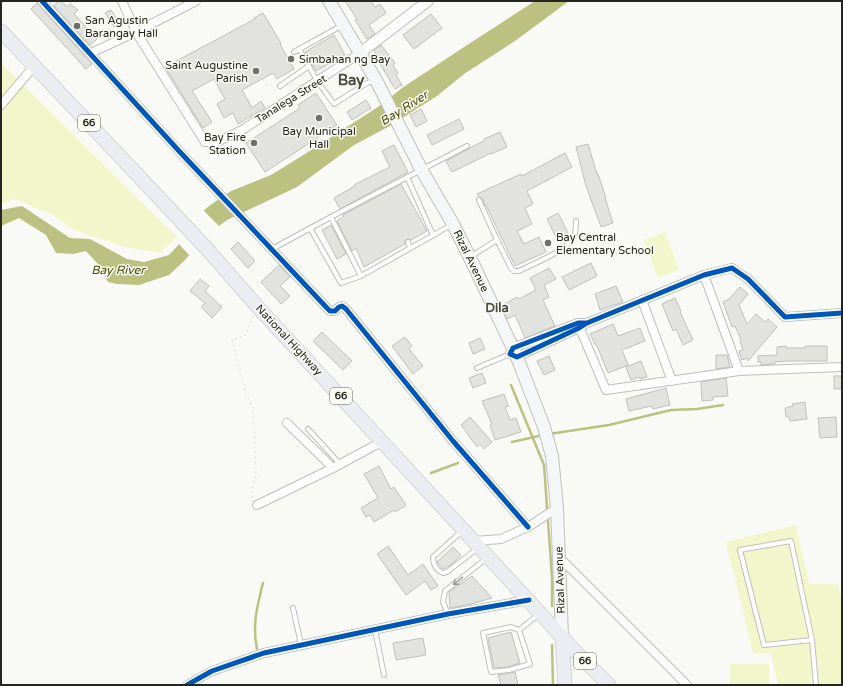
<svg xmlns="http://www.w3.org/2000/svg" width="843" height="686" viewBox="0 0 843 686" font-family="'Varela Round',sans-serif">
	<rect width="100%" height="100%" fill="#f9faf5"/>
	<g fill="#f1f7cb">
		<path d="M1 63 177 237 159 253 124 247 74 230 51 214 15 199 1 204Z"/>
		<path d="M665 232 679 270 658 278 644 240Z"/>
		<path d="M796 525 809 584H838L842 605V685H778L771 654 753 653 726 542Z"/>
		<rect x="730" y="664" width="39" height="21"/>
	</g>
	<path fill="#bbc281" d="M535 1H569L515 41 464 74 437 96 388 127 354 145 297 187 227 220 207 235 185 260 169 275 139 285 117 284 108 282 97 263 86 251 73 254 56 253 46 235 19 218 1 226V210L22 206 70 238 90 239 127 259 144 262 169 255 182 241 193 220 209 206 231 191 271 175 305 154 381 105 402 88 461 49Z"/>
	<path fill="#f9faf5" d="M202 209 221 228 208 237 191 257 178 243 191 219Z"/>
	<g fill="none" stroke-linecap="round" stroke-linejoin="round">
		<g stroke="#bbc281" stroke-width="2.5">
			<path d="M511 385 544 465 552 577V606"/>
			<path d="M549 434 609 425 671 410 697 409 723 405"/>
			<path d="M512 442 543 435"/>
			<path d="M431 473 458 463"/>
			<path d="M552 645 553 685"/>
			<path d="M257 649C252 625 257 607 263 583"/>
		</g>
	</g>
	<g fill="#e2e3df" stroke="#c0c0bd">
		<path d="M58 1H61L67 7 70 4 78 10 74 14 97 39 90 45 54 6Z"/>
		<path d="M345 1H371L375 7 380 4 386 13 369 25 375 34 367 39 355 20 357 19Z"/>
		<path d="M37 3 92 64 86 69 31 9Z"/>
		<path d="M111 10 120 24 114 27 105 13Z"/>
		<path d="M263 13 281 43 280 44 294 69 277 79 273 73 242 90 252 108 261 101 265 108 238 124 233 113 224 118 217 104 225 99 214 79 192 91 212 122 203 128 165 67 255 19 254 18Z"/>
		<path d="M431 14 442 28 414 49 403 35Z"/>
		<path d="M334 35 345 55 316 71 305 52Z"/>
		<path d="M381 45 395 63 393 65 398 73 396 75 402 85 395 89 380 64 381 63 375 54 374 50Z"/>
		<path d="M316 93 337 125 265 172 246 143 300 108 298 105Z"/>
		<path d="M366 100 371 108 352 120 347 112Z"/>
		<path d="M421 109 427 121 416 127 410 115Z"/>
		<path d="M459 119 464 129 432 145 427 135Z"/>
		<path d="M500 132 507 147 491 154V153L452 172 446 161 485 140 484 139Z"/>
		<path d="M588 144 597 174H598L606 198H605L613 223 601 227 586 186 576 147Z"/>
		<path d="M394 145 408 172 340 209 334 198 355 186 354 185 390 167 382 151Z"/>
		<path d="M565 153 572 167 527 191 533 204 525 208 532 224 517 231 524 244 539 237 546 252 515 266 486 205 485 206 482 198 479 197 477 194 521 174 522 176Z"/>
		<path d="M401 184 427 231 411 240 407 239 405 241V244L364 267 356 248 352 251 337 221 344 216 343 215Z"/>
		<path d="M558 213 568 233 557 239 547 219Z"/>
		<path d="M331 225 346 254 337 259 322 230Z"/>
		<path d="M238 242 255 261 248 268 231 249Z"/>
		<path d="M591 263 597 276 569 290 562 277Z"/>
		<path d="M279 265 290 277 280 286 290 296 281 304 261 282Z"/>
		<path d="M549 268 556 279 544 285 549 297 543 300 555 326 525 338 515 315 507 319 501 306 517 297 519 299 536 290 530 278Z"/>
		<path d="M200 279 209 286 205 291 222 307 212 318 201 307 205 303 190 291Z"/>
		<path d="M616 286 623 302 600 310 595 294Z"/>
		<path d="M740 287 748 294 739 305 747 324 756 314 765 322 768 319 777 327 748 361 747 358 742 360 739 351 743 350 740 341 741 340 735 326 732 327 723 302 729 299Z"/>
		<path d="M675 298 681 311 680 312 693 340 683 345 676 329 673 331 662 304Z"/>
		<path d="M613 324 618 336 640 328 645 341 622 350 628 365 608 373 597 346H596L590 334Z"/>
		<path d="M322 332 352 361 343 370 313 341Z"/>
		<path d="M405 337 412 346 409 349 423 366 413 374 392 346Z"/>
		<path d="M480 338 485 349 473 354 469 343Z"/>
		<path d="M786 346V348H805V346H827V361H786L775 362V364L761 365V362H758V356L777 355V347Z"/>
		<path d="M716 355H727L730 367 716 369Z"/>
		<path d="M549 356 555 370 544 375 537 361Z"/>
		<path d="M641 361 647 377 640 379V377L631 380 626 367Z"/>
		<path d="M482 373 486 383 473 388 469 378Z"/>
		<rect x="834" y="376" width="8" height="13"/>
		<path d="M726 378 728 396 713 397V400L702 401 701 382Z"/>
		<path d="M666 388 670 405 653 409 652 406 629 411 626 399Z"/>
		<path d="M504 394 508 406 505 407 510 420 516 418 521 432 495 440 490 425 492 424 482 401Z"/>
		<path d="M805 402 807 419 790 421 789 417H786L785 408 793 406 792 404Z"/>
		<path d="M470 417 492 442 484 449 480 444 477 447 461 425Z"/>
		<path d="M836 417 837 437 820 438 818 418Z"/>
		<path d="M379 466 391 489 394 487 406 505 395 512 394 510 374 522 370 515 366 517 361 508 378 498 364 474Z"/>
		<path d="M388 546 408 575 423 564 438 586 431 590 425 581 406 595 377 554Z"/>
		<path d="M453 547 461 555 451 565 443 569 437 562Z"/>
		<path d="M472 576 492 598 471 604 450 608 449 592Z"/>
		<path d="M511 632 520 663 508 667 494 668 488 638Z"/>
		<path d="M423 638 426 655 396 660 393 643Z"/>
		<path d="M515 672 518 685H501L498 675Z"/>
	</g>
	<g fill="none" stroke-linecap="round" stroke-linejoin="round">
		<g stroke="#bfc0bc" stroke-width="6">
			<g id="service">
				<path d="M299 49 318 82 334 104 367 83 375 80"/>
				<path d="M294 52 341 26"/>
				<path d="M280 86 309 66"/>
				<path d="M407 177 433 235"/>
				<path d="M479 200 497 240"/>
				<path d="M331 217 361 276"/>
				<path d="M310 228 341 283 361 276 453 224"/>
				<path d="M408 242 410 248"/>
				<path d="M272 249 331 217 467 146"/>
				<path d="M470 257 497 240 511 268 514 271H519C534 263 566 252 574 236 576 232 576 226 576 221"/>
				<path d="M477 368 510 354"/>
				<path d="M308 429 340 464"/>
				<path d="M462 531 433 557C433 564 436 570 443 573L447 572 478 548"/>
				<path d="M293 608 301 644"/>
				<path d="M448 614 443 602 445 591 487 558"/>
				<path d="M511 627 519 630 530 664 509 670 491 672 483 633Z"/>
				<path d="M375 630 384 675"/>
				<path d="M519 630 539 614"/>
				<path d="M812 640 764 645 740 550 791 541 812 640 816 685"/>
			</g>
		</g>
		<g stroke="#bfc0bc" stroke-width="10">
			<g id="minor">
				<path d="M42 1 179 151 327 308 330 311H335L339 307 342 306 346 309 453 441 528 527"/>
				<path d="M122 1 136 32 205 142H217L242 130 360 53"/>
				<path d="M91 53 136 32 196 1"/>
				<path d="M1 105 35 65"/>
				<path d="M704 275 739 371"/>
				<path d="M642 300 672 381"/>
				<path d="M587 323H578L513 348 510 354 517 357 579 328 587 323 704 275 732 268 748 279 785 317 842 313"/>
				<path d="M578 324 606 390 739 371 842 367"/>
				<path d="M287 423 333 468"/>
				<path d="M257 505 333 468 383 441"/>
				<path d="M474 541 501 539 528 527 557 508"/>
				<path d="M559 557 687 685"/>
				<path d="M187 685 212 671 264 653 448 614 529 600"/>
			</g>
		</g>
		<g stroke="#bfc0bc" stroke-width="12">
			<path id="tertiary" d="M360 53 428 1"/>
		</g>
		<g stroke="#bfc0bc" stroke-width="14">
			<path id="secondary" d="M329 1 376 80 421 169 453 224 475 268 517 357 544 427 552 456 557 508 562 636"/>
		</g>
		<g stroke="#d5d6d3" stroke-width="15">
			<g id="primary">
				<path d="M1 31 149 187 208 250 256 305 574 650 609 685"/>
				<path d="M562 636 565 685"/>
			</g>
		</g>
		<g stroke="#e4e4e2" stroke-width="1.5" stroke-dasharray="2 3" stroke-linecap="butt">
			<path d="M263 79 267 85H274"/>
			<path d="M253 316 246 335 232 340 246 394 253 408 256 474 251 494 253 499"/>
		</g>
		<use href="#service" stroke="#fefefe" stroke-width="4"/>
		<use href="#minor" stroke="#fefefe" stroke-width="8"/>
		<use href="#tertiary" stroke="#fefefe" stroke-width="10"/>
		<use href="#secondary" stroke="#f5f6f8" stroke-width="12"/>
		<use href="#primary" stroke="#ecedf2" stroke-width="13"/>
		<g stroke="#fafcf3" stroke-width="8">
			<g id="cycleway">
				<path d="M42 1 179 151 327 308 330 311H335L339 307 342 306 346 309 453 441 528 527"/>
				<path d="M587 323H578L513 348 510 354 517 357 579 328 587 323 704 275 732 268 748 279 785 317 842 313"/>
				<path d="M187 685 212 671 264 653 448 614 529 600"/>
			</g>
		</g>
		<use href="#cycleway" stroke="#0057b8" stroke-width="5"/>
	</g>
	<defs><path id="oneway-shaft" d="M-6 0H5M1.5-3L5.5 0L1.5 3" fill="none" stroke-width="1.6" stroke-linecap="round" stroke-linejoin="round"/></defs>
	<use stroke="#9c9c9b" href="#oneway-shaft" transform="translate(458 581) rotate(141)"/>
	<g fill="#6f706c" stroke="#fafcf3" stroke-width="1.5">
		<circle cx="77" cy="26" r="4"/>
		<circle cx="291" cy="59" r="4"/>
		<circle cx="256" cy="71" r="4"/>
		<circle cx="319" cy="118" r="4"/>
		<circle cx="254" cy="143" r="4"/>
		<circle cx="548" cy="243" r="4"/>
	</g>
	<g text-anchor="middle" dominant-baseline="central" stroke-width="3" stroke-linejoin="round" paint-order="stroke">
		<g fill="#fafcf3" stroke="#656661" stroke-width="1">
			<rect x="78" y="115" width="22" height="16" rx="3"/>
			<rect x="330" y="388" width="22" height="16" rx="3"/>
			<rect x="574" y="653" width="22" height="16" rx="3"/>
		</g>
		<g font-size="10" font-weight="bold" fill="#252522">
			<text x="89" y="123">66</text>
			<text x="341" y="396">66</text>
			<text x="585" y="661">66</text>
		</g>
		<g font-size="11" fill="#252522" stroke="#fafcf3" text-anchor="start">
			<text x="85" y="20">San Agustin<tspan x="85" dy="13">Barangay Hall</tspan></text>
			<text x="299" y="59">Simbahan ng Bay</text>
			<text x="248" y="65" text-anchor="end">Saint Augustine<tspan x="248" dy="13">Parish</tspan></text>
			<text x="319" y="131" text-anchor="middle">Bay Municipal<tspan x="319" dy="13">Hall</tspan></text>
			<text x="246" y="137" text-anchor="end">Bay Fire<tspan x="246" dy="13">Station</tspan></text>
			<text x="556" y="237">Bay Central<tspan x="556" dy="13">Elementary School</tspan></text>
		</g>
		<g font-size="11" fill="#252522" stroke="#fafcf3">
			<text transform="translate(291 99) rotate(-32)">Tanalega Street</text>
			<text transform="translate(471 261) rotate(64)">Rizal Avenue</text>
			<text transform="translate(289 340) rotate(47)">National Highway</text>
			<text transform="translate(560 580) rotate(-92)">Rizal Avenue</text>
		</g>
		<g font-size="12" font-style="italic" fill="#484d06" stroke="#fafcf3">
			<text transform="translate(404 108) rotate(-32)">Bay River</text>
			<text x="118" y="270">Bay River</text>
		</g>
		<g font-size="13" font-weight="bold" fill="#4a4b44" stroke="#fafcf3">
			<text x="497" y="308">Dila</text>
		</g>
		<g font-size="15" font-weight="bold" fill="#4a4b44" stroke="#fafcf3">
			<text x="351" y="80">Bay</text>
		</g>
	</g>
	<rect width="843" height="686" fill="none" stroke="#252522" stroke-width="4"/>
</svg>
